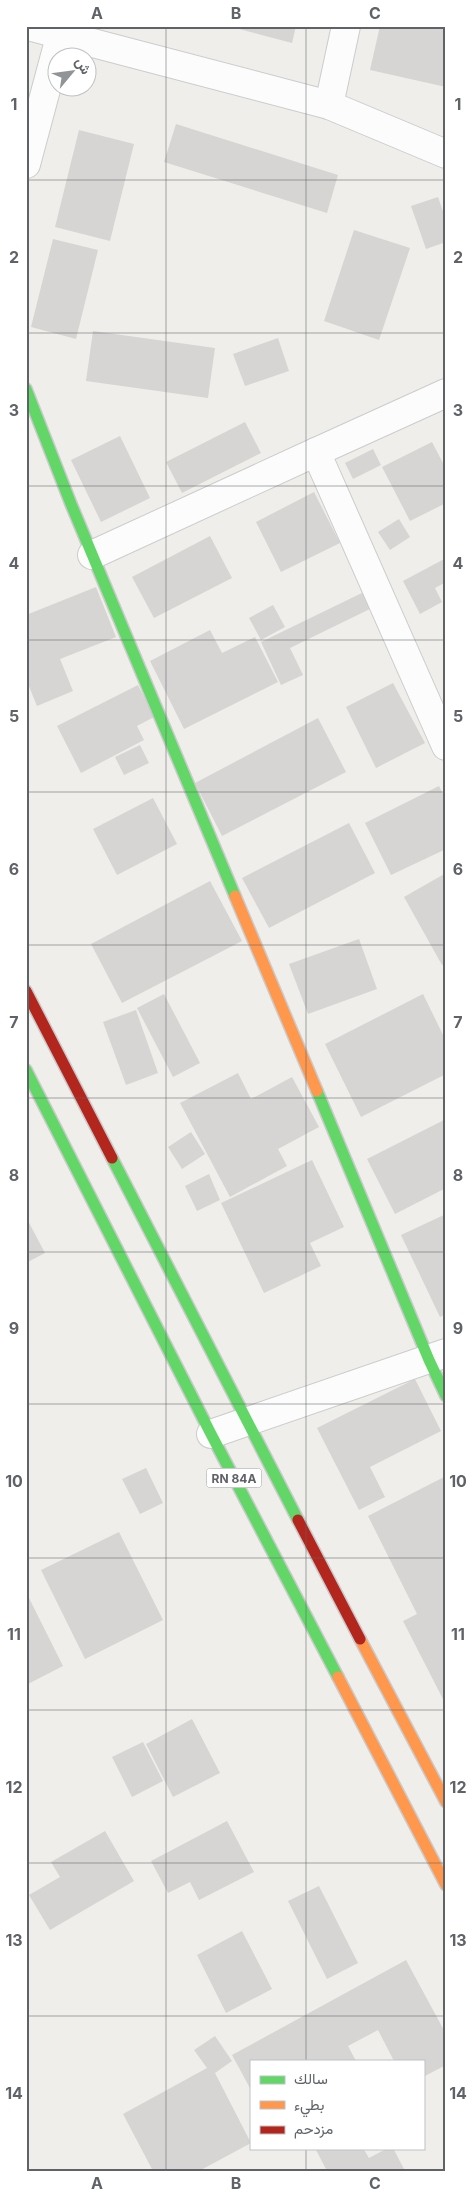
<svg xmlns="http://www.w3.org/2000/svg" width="472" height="2197" viewBox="0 0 472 2197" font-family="Inter,Vazirmatn,sans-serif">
	<rect width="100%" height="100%" fill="#efeeea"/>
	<g fill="#d6d5d3">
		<path d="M228 26H296L292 43Z"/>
		<path d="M380 26H446V87L370 70Z"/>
		<path d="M176 124 338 175 327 213 164 162Z"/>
		<path d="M79 130 134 144 110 241 55 227Z"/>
		<path d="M438 197 446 220V242L426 249 411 206Z"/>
		<path d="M354 230 410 248 379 340 324 321Z"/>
		<path d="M53 239 98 250 76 339 31 327Z"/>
		<path d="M93 331 215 348 208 398 86 381Z"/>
		<path d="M278 338 289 371 245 386 233 354Z"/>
		<path d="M245 422 261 453 182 493 166 462Z"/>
		<path d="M120 436 150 498 101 522 71 460Z"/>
		<path d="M432 442 446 469V503L410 521 382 467Z"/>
		<path d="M373 449 381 465 353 479 345 463Z"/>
		<path d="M314 492 340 543 281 572 256 522Z"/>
		<path d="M399 519 410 537 390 550 378 532Z"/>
		<path d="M210 536 232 578 154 618 132 577Z"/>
		<path d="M446 558V582L435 588 442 602 420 614 403 581Z"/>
		<path d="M96 587 116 637 60 659 73 691 37 706 26 679V615Z"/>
		<path d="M368 590 376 606 290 648 303 675 281 685 261 642Z"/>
		<path d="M273 605 285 627 261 640 249 618Z"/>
		<path d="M210 630 222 653 255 637 278 682 184 729 150 661Z"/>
		<path d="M393 683 425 743 376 768 346 707Z"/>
		<path d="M138 685 154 717 137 726 144 740 81 773 57 726Z"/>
		<path d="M318 718 346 772 222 836 195 783Z"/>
		<path d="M140 745 149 763 124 775 115 757Z"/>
		<path d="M439 786 446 800V849L391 875 365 823Z"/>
		<path d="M153 798 177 844 117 875 93 829Z"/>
		<path d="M349 823 375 873 269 928 242 878Z"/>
		<path d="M446 873V963L442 965 404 897Z"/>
		<path d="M210 881 242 941 122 1003 91 944Z"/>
		<path d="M359 939 377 989 308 1014 289 964Z"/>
		<path d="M164 994 200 1063 173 1077 137 1008Z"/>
		<path d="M423 994 446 1041V1074L361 1117 325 1044Z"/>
		<path d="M136 1010 158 1073 126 1085 103 1022Z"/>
		<path d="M238 1073 251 1099 292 1077 319 1127 278 1149 287 1166 230 1197 180 1103Z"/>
		<path d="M446 1119V1188L395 1214 367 1159Z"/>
		<path d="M191 1132 205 1154 182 1169 168 1147Z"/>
		<path d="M312 1160 344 1227 310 1243 321 1266 264 1293 221 1203Z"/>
		<path d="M209 1174 220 1200 197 1211 185 1186Z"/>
		<path d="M446 1214V1314L440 1317 401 1235Z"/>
		<path d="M26 1217 45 1253 26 1263Z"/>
		<path d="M415 1379 441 1431 370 1467 385 1497 359 1510 317 1428Z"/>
		<path d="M146 1468 163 1503 140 1514 122 1479Z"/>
		<path d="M446 1476V1705L403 1621 417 1614 368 1516Z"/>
		<path d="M119 1532 163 1620 85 1659 41 1570Z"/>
		<path d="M26 1592 63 1666 26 1685Z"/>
		<path d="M192 1719 220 1773 173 1797 146 1744Z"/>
		<path d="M143 1742 163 1781 132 1797 112 1757Z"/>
		<path d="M227 1821 254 1872 199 1900 190 1882 168 1893 151 1861Z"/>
		<path d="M105 1831 134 1881 50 1930 29 1895 60 1877 51 1862Z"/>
		<path d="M319 1886 358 1963 327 1979 288 1901Z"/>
		<path d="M242 1931 272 1989 226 2013 197 1955Z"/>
		<path d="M406 1960 446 2034V2065L423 2077V2061H394L378 2030 348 2046 356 2061H251V2090L232 2055Z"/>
		<path d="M215 2036 232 2061 215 2073 251 2143 199 2171H153L123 2114 207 2068 194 2050Z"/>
		<path d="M320 2148H363L369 2158 388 2148H393L405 2171H327L316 2150Z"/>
	</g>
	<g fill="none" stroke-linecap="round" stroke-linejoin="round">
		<g stroke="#cbcccc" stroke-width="30">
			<g id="street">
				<path d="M28 26 329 105 446 154"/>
				<path d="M329 105 346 26"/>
				<path d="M26 164 63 26"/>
				<path d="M316 452 446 393"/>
				<path d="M92 555 316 452 446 746"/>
				<path d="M211 1434 446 1353"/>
			</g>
		</g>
		<g stroke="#cacacb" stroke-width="14">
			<g id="fast">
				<path d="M26 389 71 504 235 896"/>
				<path d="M26 1070 211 1434 338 1677"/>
				<path d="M317 1091 429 1360 446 1396"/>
				<path d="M112 1158 298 1520"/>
			</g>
		</g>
		<g stroke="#cacacb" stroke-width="14">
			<g id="slow">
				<path d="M235 896 317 1091"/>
				<path d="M360 1639 446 1802"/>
				<path d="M338 1677 446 1885"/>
			</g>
		</g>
		<g stroke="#cacacb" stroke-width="14">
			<g id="jam">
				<path d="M26 991 112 1158"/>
				<path d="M298 1520 360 1639"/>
			</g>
		</g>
		<use href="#street" stroke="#fdfcfc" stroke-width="28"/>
		<use href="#fast" stroke="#63d668" stroke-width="11"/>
		<use href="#slow" stroke="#ff974d" stroke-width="11"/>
		<use href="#jam" stroke="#b3261e" stroke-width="11"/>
	</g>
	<path fill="none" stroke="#5f6368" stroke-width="1" stroke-opacity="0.55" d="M166 26V2171M306 26V2061M26 180H446M26 333H446M26 486H446M26 640H446M26 792H446M26 945H446M26 1098H446M26 1252H446M26 1404H446M26 1558H446M26 1710H446M26 1863H446M26 2016H446M306 2148V2171"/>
	<g text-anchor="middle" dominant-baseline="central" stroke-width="5" stroke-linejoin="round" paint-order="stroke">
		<rect fill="#fff" stroke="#8f9295" stroke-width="1" x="206.5" y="1468.5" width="55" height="19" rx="4"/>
		<g font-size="12" font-weight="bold" fill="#5f6368">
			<text x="234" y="1478">RN 84A</text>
		</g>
	</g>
	<rect width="472" height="2197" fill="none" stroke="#ffffff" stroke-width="55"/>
	<rect x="250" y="2060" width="175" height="90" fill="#ffffff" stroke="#bfc1c3"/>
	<rect x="260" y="2076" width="25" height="8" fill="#63d668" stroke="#bfc1c3"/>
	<text x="294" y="2084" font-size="15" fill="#5f6368">سالك</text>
	<rect x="260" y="2101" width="25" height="8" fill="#ff974d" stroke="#bfc1c3"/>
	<text x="294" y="2110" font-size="15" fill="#5f6368">بطيء</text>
	<rect x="260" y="2126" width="25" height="8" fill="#b3261e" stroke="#bfc1c3"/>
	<text x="294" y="2134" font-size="15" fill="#5f6368">مزدحم</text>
	<g transform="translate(72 72) rotate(61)"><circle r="24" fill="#ffffff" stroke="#bfc1c3"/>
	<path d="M0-4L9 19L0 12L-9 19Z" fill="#919496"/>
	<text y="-8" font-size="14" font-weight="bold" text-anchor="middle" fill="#5f6368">ش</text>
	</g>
	<rect x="28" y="28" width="416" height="2142" fill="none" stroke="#5f6368" stroke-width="2"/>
	<g font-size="16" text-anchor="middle" font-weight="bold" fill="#5f6368">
		<text x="97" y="19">A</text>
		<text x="236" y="19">B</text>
		<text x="375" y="19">C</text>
		<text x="14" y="110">1</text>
		<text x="458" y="110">1</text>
		<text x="14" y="263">2</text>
		<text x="458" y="263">2</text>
		<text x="14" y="416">3</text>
		<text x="458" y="416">3</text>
		<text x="14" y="569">4</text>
		<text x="458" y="569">4</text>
		<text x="14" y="722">5</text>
		<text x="458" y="722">5</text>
		<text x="14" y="875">6</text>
		<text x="458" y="875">6</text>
		<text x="14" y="1028">7</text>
		<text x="458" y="1028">7</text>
		<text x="14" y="1181">8</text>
		<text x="458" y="1181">8</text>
		<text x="14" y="1334">9</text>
		<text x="458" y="1334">9</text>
		<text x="14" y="1487">10</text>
		<text x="458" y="1487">10</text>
		<text x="14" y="1640">11</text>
		<text x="458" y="1640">11</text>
		<text x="14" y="1793">12</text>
		<text x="458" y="1793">12</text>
		<text x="14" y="1946">13</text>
		<text x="458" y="1946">13</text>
		<text x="14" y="2099">14</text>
		<text x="458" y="2099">14</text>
		<text x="97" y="2189">A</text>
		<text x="236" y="2189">B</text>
		<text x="375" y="2189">C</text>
	</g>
</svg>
